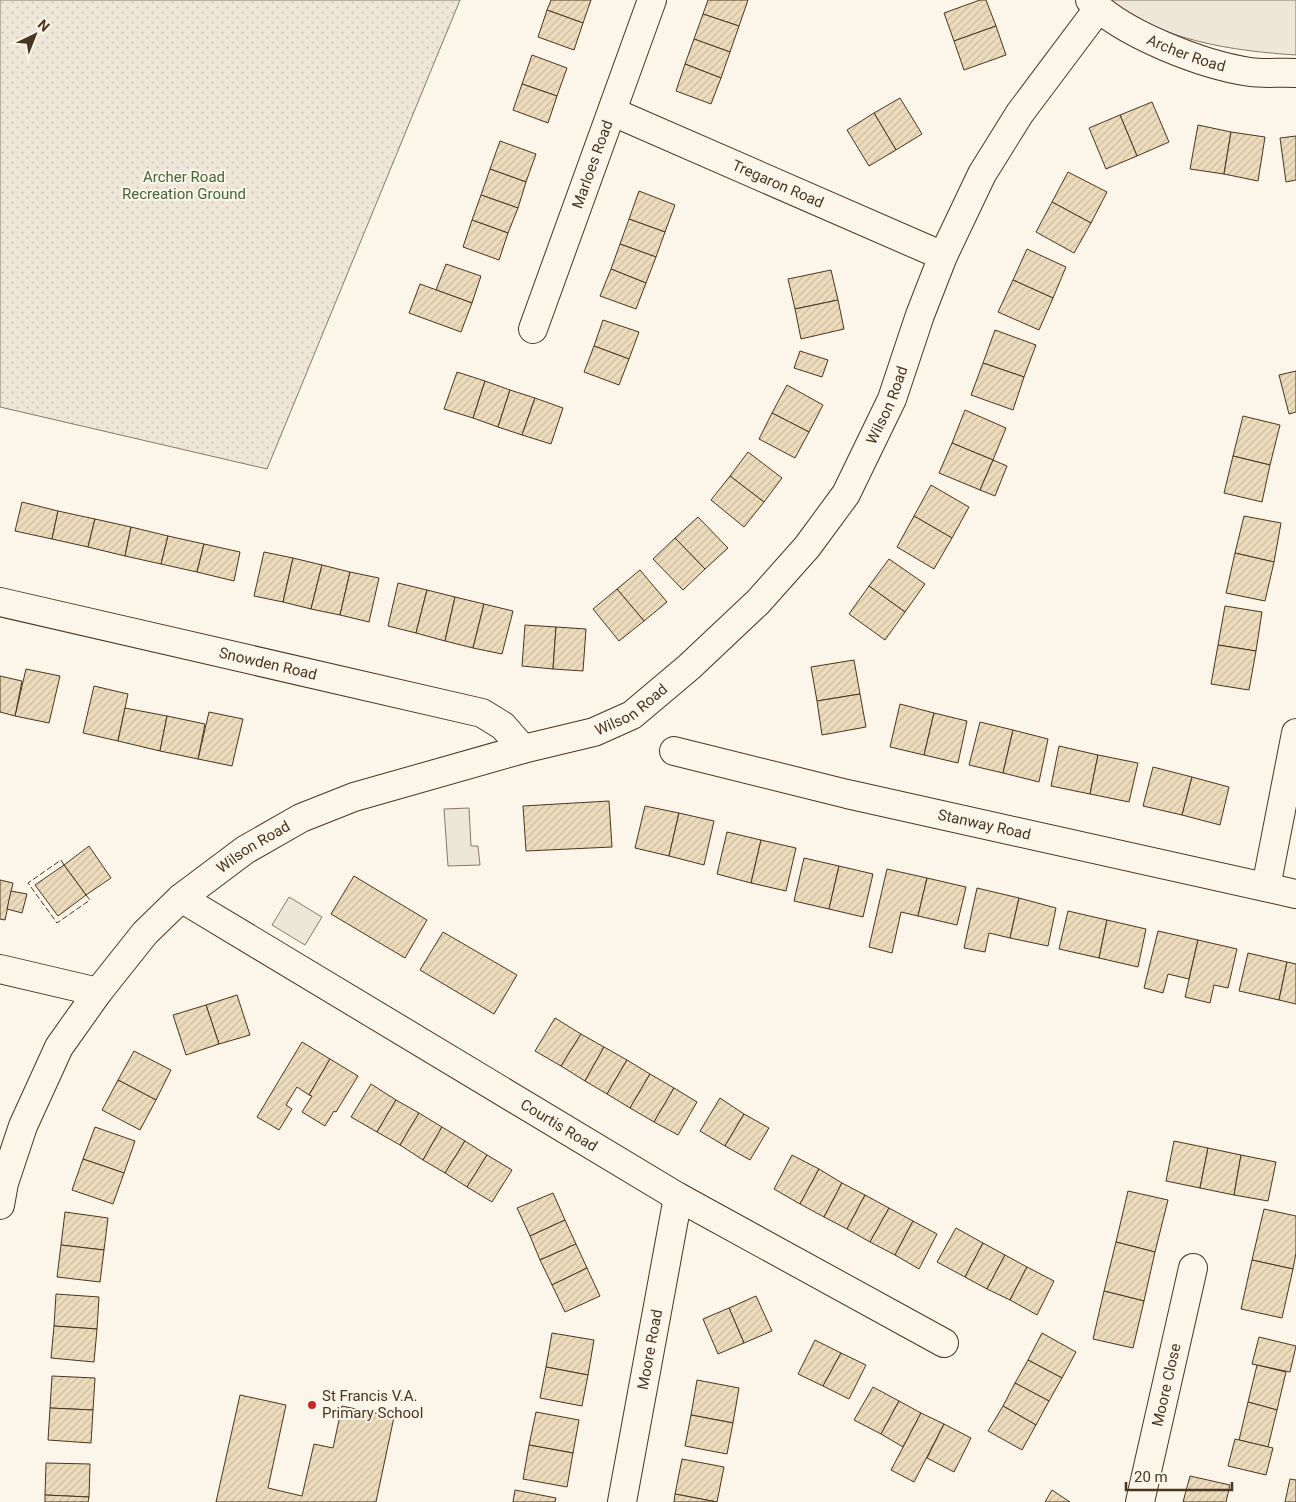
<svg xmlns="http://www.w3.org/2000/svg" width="1296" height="1502" viewBox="0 0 1296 1502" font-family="Roboto,sans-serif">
	<defs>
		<pattern id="park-dots" width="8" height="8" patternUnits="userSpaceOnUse" patternTransform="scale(1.25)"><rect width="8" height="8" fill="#ede6d9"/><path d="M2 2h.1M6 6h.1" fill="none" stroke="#cdc6ba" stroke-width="1.8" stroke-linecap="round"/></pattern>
		<pattern id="building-hatch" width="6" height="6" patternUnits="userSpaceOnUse" patternTransform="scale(1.25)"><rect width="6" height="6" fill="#ecdcbc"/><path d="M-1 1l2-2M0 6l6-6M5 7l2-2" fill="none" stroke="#ccbda1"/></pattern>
	</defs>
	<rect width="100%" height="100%" fill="#fbf6e9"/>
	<path fill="#ede6d9" stroke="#887966" d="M1111 0H1296V55C1235 51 1159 41 1111 0Z"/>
	<path fill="url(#park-dots)" stroke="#887966" d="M0 0H460L267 469 0 407Z"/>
	<g fill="#ede7d9" stroke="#887966">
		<path d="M469 808 471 846H478L480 865 448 866 444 809Z"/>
		<path d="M289 897 322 917 305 945 272 925Z"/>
	</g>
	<g fill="url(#building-hatch)" stroke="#4a3520">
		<path d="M551 0H591L583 23 547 10Z"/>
		<path d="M708 0H748L739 26 703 14Z"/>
		<path d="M980 0H986L996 26 954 41 944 13Z"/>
		<path d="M547 10 583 23 574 50 538 37Z"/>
		<path d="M703 14 739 26 730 52 694 39Z"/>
		<path d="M996 26 1006 55 964 70 954 41Z"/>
		<path d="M694 39 730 52 721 78 685 64Z"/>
		<path d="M532 55 567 68 557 96 522 84Z"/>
		<path d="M685 64 721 78 711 104 676 91Z"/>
		<path d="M522 84 557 96 548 123 513 110Z"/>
		<path d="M900 98 922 134 896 150 874 113Z"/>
		<path d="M1152 102 1169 142 1137 156 1120 115Z"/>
		<path d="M874 113 896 150 869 166 847 130Z"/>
		<path d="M1120 115 1137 156 1106 169 1089 128Z"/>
		<path d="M1198 125 1231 132 1224 174 1190 169Z"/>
		<path d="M1231 132 1265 137 1258 181 1224 174Z"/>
		<path d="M1296 136V180L1286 182 1280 138Z"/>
		<path d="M500 141 536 154 526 182 490 169Z"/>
		<path d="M490 169 526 182 518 208 481 195Z"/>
		<path d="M1068 172 1107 192 1091 223 1052 202Z"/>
		<path d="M639 191 675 205 665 232 629 219Z"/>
		<path d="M481 195 518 208 508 233 472 220Z"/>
		<path d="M1052 202 1091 223 1074 253 1036 232Z"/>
		<path d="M629 219 665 232 656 257 620 244Z"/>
		<path d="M472 220 508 233 499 260 463 247Z"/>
		<path d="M620 244 656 257 646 283 611 269Z"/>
		<path d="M1027 249 1066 267 1053 298 1013 280Z"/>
		<path d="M446 264 481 276 472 303 436 290Z"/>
		<path d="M611 269 646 283 636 309 600 296Z"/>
		<path d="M831 270 838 300 795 309 788 279Z"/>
		<path d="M1013 280 1053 298 1039 330 998 312Z"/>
		<path d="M420 284 472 303 461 332 409 313Z"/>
		<path d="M838 300 844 329 801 339 795 309Z"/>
		<path d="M603 320 639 332 629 359 594 346Z"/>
		<path d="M995 330 1036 345 1024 377 983 363Z"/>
		<path d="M594 346 629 359 619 385 584 372Z"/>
		<path d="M800 351 828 360 822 377 794 368Z"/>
		<path d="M983 363 1024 377 1013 410 971 395Z"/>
		<path d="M1296 371V412L1289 414 1279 375Z"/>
		<path d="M457 372 485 381 473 418 444 409Z"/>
		<path d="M485 381 510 390 498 427 473 418Z"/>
		<path d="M787 385 823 405 809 432 772 413Z"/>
		<path d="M510 390 535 398 522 435 498 427Z"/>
		<path d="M535 398 563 408 551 444 522 435Z"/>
		<path d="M965 410 1006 428 993 460 952 443Z"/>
		<path d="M772 413 809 432 795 458 759 439Z"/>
		<path d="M1243 416 1280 425 1270 465 1233 456Z"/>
		<path d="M952 443 993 460 980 490 939 473Z"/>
		<path d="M748 452 782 478 764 502 730 476Z"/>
		<path d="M1233 456 1270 465 1262 502 1224 493Z"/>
		<path d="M993 460 1007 466 995 496 980 490Z"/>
		<path d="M730 476 764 502 744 527 711 500Z"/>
		<path d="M931 485 969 507 952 538 914 516Z"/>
		<path d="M22 502 58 511 52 539 15 531Z"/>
		<path d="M58 511 95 519 88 547 52 539Z"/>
		<path d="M914 516 952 538 934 569 897 547Z"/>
		<path d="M1244 516 1281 523 1274 562 1235 553Z"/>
		<path d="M698 517 728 548 705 569 675 538Z"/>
		<path d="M95 519 131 527 125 556 88 547Z"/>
		<path d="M131 527 168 536 161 564 125 556Z"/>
		<path d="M168 536 204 544 197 572 161 564Z"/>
		<path d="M675 538 705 569 683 590 653 559Z"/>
		<path d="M204 544 240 552 234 581 197 572Z"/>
		<path d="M264 552 293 558 283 602 254 596Z"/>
		<path d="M1235 553 1274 562 1265 601 1226 593Z"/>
		<path d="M293 558 322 565 311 609 283 602Z"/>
		<path d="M889 559 925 584 905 612 869 586Z"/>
		<path d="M322 565 350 572 340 615 311 609Z"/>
		<path d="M640 570 667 602 644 621 617 589Z"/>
		<path d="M350 572 379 578 369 622 340 615Z"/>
		<path d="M398 583 427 590 416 633 388 626Z"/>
		<path d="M869 586 905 612 885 640 849 614Z"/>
		<path d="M617 589 644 621 619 641 593 609Z"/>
		<path d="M427 590 455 597 445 641 416 633Z"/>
		<path d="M455 597 484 604 473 648 445 641Z"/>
		<path d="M484 604 513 611 502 654 473 648Z"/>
		<path d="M1225 606 1262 612 1256 651 1218 645Z"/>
		<path d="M525 625 556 627 553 669 522 666Z"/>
		<path d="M556 627 586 629 583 671 553 669Z"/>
		<path d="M1218 645 1256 651 1249 690 1211 684Z"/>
		<path d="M854 660 860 694 817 701 811 667Z"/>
		<path d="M26 669 60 676 49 723 15 716Z"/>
		<path d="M0 676 22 681 15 716 0 712Z"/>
		<path d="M94 686 128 694 118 741 83 733Z"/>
		<path d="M860 694 866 727 822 735 817 701Z"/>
		<path d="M900 704 934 713 924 755 890 747Z"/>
		<path d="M125 708 167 716 160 751 118 741Z"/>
		<path d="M209 712 243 719 232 766 198 759Z"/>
		<path d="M934 713 967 721 958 763 924 755Z"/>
		<path d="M167 716 205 724 198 759 160 751Z"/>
		<path d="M980 722 1013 730 1003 773 969 765Z"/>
		<path d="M1013 730 1048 739 1039 782 1003 773Z"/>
		<path d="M1059 746 1098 755 1090 794 1051 786Z"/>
		<path d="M1098 755 1138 763 1129 802 1090 794Z"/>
		<path d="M1153 767 1192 777 1182 815 1143 806Z"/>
		<path d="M1192 777 1229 787 1220 825 1182 815Z"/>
		<path d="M609 801 612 847 526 851 523 806Z"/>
		<path d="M645 806 679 813 669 856 635 848Z"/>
		<path d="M679 813 714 821 704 865 669 856Z"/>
		<path d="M727 832 761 840 751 883 717 874Z"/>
		<path d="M761 840 796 848 786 891 751 883Z"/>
		<path d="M89 846 111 878 86 895 64 865Z"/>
		<path d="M804 858 839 866 829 909 794 901Z"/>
		<path d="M64 865 86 895 58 916 35 885Z"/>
		<path d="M839 866 873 874 863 917 829 909Z"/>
		<path d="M887 869 927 878 918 916 901 912 892 953 869 947Z"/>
		<path d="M354 876 427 920 405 958 331 914Z"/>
		<path d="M927 878 966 887 957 925 918 916Z"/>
		<path d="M0 880 13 883 5 920 0 919Z"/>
		<path d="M977 888 1019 898 1010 938 989 933 985 952 964 948Z"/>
		<path d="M11 891 27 894 22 913 7 909Z"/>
		<path d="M1019 898 1056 908 1048 946 1010 938Z"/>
		<path d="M1068 911 1107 920 1099 958 1059 949Z"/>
		<path d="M1107 920 1146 929 1138 967 1099 958Z"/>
		<path d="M1158 931 1198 940 1189 979 1168 974 1163 993 1144 988Z"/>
		<path d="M443 932 517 975 494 1014 420 970Z"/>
		<path d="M1198 940 1237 949 1228 988 1214 985 1210 1003 1185 997Z"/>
		<path d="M1248 953 1287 962 1279 1000 1239 991Z"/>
		<path d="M1287 962 1296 964V1004L1279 1000Z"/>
		<path d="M237 995 250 1035 219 1044 206 1005Z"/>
		<path d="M206 1005 219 1044 186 1055 173 1015Z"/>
		<path d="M555 1018 581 1034 561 1066 535 1051Z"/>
		<path d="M581 1034 604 1047 585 1081 561 1066Z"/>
		<path d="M302 1042 330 1059 309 1095 297 1087 286 1105 292 1109 279 1130 257 1117Z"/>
		<path d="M604 1047 627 1060 607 1094 585 1081Z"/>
		<path d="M134 1051 171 1070 156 1100 118 1080Z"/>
		<path d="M330 1059 358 1076 336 1112 334 1111 325 1126 302 1112 312 1096 309 1095Z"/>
		<path d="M627 1060 650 1074 630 1108 607 1094Z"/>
		<path d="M650 1074 674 1088 654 1122 630 1108Z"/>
		<path d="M118 1080 156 1100 140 1130 102 1110Z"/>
		<path d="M371 1084 396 1100 377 1132 351 1117Z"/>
		<path d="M674 1088 697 1102 678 1135 654 1122Z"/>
		<path d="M720 1098 744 1114 725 1146 700 1131Z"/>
		<path d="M396 1100 419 1113 400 1145 377 1132Z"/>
		<path d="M419 1113 442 1127 423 1160 400 1145Z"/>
		<path d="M744 1114 769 1128 750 1160 725 1146Z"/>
		<path d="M95 1127 135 1141 124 1173 83 1159Z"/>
		<path d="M442 1127 465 1141 445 1173 423 1160Z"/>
		<path d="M465 1141 487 1155 467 1187 445 1173Z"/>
		<path d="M1174 1141 1208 1148 1200 1188 1166 1181Z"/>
		<path d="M1208 1148 1241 1155 1234 1195 1200 1188Z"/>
		<path d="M487 1155 512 1170 492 1202 467 1187Z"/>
		<path d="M792 1155 819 1169 800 1204 774 1189Z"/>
		<path d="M1241 1155 1276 1162 1268 1201 1234 1195Z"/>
		<path d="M83 1159 124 1173 113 1204 72 1190Z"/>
		<path d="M819 1169 842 1183 824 1217 800 1204Z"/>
		<path d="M842 1183 865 1195 847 1229 824 1217Z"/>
		<path d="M1128 1191 1168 1200 1155 1252 1116 1242Z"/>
		<path d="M553 1193 565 1220 530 1236 517 1208Z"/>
		<path d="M865 1195 889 1208 870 1242 847 1229Z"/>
		<path d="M889 1208 913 1221 895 1255 870 1242Z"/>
		<path d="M1264 1209 1296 1216V1253L1293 1269 1252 1260Z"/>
		<path d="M65 1212 108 1218 104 1250 61 1245Z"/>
		<path d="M565 1220 576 1244 540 1260 530 1236Z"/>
		<path d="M913 1221 937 1234 919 1269 895 1255Z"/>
		<path d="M956 1228 983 1243 965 1277 937 1262Z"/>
		<path d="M1116 1242 1155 1252 1144 1301 1104 1291Z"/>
		<path d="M983 1243 1005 1255 987 1289 965 1277Z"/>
		<path d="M576 1244 587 1268 552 1285 540 1260Z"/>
		<path d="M61 1245 104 1250 100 1282 57 1277Z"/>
		<path d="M1005 1255 1027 1267 1010 1300 987 1289Z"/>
		<path d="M1252 1260 1293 1269 1282 1318 1241 1309Z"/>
		<path d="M1027 1267 1054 1281 1037 1315 1010 1300Z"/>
		<path d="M587 1268 600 1296 565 1312 552 1285Z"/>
		<path d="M1104 1291 1144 1301 1133 1348 1093 1339Z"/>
		<path d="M56 1294 99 1297 97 1329 54 1326Z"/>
		<path d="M756 1296 772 1331 744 1343 729 1308Z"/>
		<path d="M729 1308 744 1343 718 1354 703 1319Z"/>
		<path d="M54 1326 97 1329 94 1362 51 1358Z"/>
		<path d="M552 1333 594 1340 588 1375 546 1367Z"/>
		<path d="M1042 1333 1076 1352 1062 1378 1028 1360Z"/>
		<path d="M1259 1337 1296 1346 1290 1372 1252 1364Z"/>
		<path d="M815 1340 841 1353 823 1386 798 1374Z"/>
		<path d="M841 1353 866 1365 849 1399 823 1386Z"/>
		<path d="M1028 1360 1062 1378 1049 1401 1015 1383Z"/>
		<path d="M1257 1365 1286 1372 1277 1410 1248 1402Z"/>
		<path d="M546 1367 588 1375 582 1406 540 1398Z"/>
		<path d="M52 1376 95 1378 93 1410 50 1408Z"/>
		<path d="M697 1380 739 1388 733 1423 691 1415Z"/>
		<path d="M1015 1383 1049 1401 1036 1425 1003 1406Z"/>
		<path d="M873 1387 899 1401 881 1434 854 1420Z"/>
		<path d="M240 1395 286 1405 268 1488 302 1496 314 1444 333 1448 342 1406 394 1417 376 1502H216Z"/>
		<path d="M899 1401 921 1413 903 1447 881 1434Z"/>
		<path d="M1248 1402 1277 1410 1268 1447 1239 1440Z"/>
		<path d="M1003 1406 1036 1425 1022 1450 988 1431Z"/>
		<path d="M50 1408 93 1410 91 1443 48 1440Z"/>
		<path d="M536 1412 579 1420 573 1453 529 1445Z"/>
		<path d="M921 1413 944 1424 914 1482 891 1470Z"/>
		<path d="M691 1415 733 1423 727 1454 685 1446Z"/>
		<path d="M944 1424 971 1438 954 1472 927 1458Z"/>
		<path d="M1235 1439 1273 1448 1266 1475 1228 1466Z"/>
		<path d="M529 1445 573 1453 567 1487 523 1479Z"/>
		<path d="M682 1459 724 1467 717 1502 675 1494Z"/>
		<path d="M46 1463 90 1464 89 1497 45 1495Z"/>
		<path d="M1190 1476 1230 1485 1226 1502H1183Z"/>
		<path d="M1290 1479 1296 1480V1502H1285Z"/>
		<path d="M515 1490 556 1498 555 1502H513Z"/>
		<path d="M1052 1490 1070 1502H1045Z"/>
		<path d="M675 1494 717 1502H674Z"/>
		<path d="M45 1495 89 1497 88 1502H45Z"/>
	</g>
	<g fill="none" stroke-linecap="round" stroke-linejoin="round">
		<g stroke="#4a3520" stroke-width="30">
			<g id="minor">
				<path id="s1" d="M1090 0C1122 34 1203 65 1250 72 1265 74 1281 72 1296 73"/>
				<path id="s2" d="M613 112 943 256"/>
				<path id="s3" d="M533 329 652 0"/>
				<path id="s4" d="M0 602 482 713 503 726 523 749"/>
				<path id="s5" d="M674 751 847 794 1296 894"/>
				<path d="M1266 887 1296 733"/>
				<path id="s6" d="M181 898 678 1197 944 1343"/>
				<path d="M0 969 98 992"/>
				<path id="s7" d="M0 1205 4 1183 23 1126 59 1047 98 992 145 933 181 898 245 850 301 818 354 797 523 749 594 732 632 715 689 667 758 602 807 547 846 494 892 399 920 315 943 256 982 174 1020 113 1098 9"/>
				<path id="s8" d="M622 1502 678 1197"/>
				<path id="s9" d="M1140 1502 1193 1268"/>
			</g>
		</g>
		<use href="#minor" stroke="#fbf6e9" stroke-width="28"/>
		<path stroke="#4a3520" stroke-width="1" stroke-dasharray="6 2.5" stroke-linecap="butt" d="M64 865 61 860 28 883 57 923 90 900 86 895"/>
	</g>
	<circle fill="#c62828" stroke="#fbf6e9" stroke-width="2" cx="312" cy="1405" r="5"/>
	<g text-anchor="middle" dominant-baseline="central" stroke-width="4" stroke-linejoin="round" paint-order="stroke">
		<g font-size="15" fill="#4a3520" stroke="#fbf6e9">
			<text stroke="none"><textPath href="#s1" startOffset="111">Archer Road</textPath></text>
			<text stroke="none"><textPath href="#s3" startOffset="175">Marloes Road</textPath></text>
			<text stroke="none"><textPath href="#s2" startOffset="180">Tregaron Road</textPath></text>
			<text stroke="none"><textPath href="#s7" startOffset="1261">Wilson Road</textPath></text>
			<text stroke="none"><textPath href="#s4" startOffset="275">Snowden Road</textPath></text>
			<text stroke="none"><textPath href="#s7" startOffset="856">Wilson Road</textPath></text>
			<text stroke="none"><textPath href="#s5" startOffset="319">Stanway Road</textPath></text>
			<text stroke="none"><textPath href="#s7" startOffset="451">Wilson Road</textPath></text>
			<text stroke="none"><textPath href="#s6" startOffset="441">Courtis Road</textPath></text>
			<text stroke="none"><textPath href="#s8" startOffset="155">Moore Road</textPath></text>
			<text stroke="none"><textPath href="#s9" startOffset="120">Moore Close</textPath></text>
		</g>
		<g font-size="15" fill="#436837" stroke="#fbf6e9">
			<text x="184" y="177">Archer Road<tspan x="184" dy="17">Recreation Ground</tspan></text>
		</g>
		<g font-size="15" fill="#4a3520" stroke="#fbf6e9" text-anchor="start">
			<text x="322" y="1396">St Francis V.A.<tspan x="322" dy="17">Primary School</tspan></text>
		</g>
	</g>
	<g transform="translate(35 35) rotate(43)" stroke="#fbf6e9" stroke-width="4" paint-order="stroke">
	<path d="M0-4L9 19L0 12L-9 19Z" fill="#4a3520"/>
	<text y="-8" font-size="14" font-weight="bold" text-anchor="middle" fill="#4a3520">N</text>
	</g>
	<path d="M1126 1482v8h106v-8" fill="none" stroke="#4a3520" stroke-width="2.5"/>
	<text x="1134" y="1482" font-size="15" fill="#4a3520" stroke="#fbf6e9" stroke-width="4" paint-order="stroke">20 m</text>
</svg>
